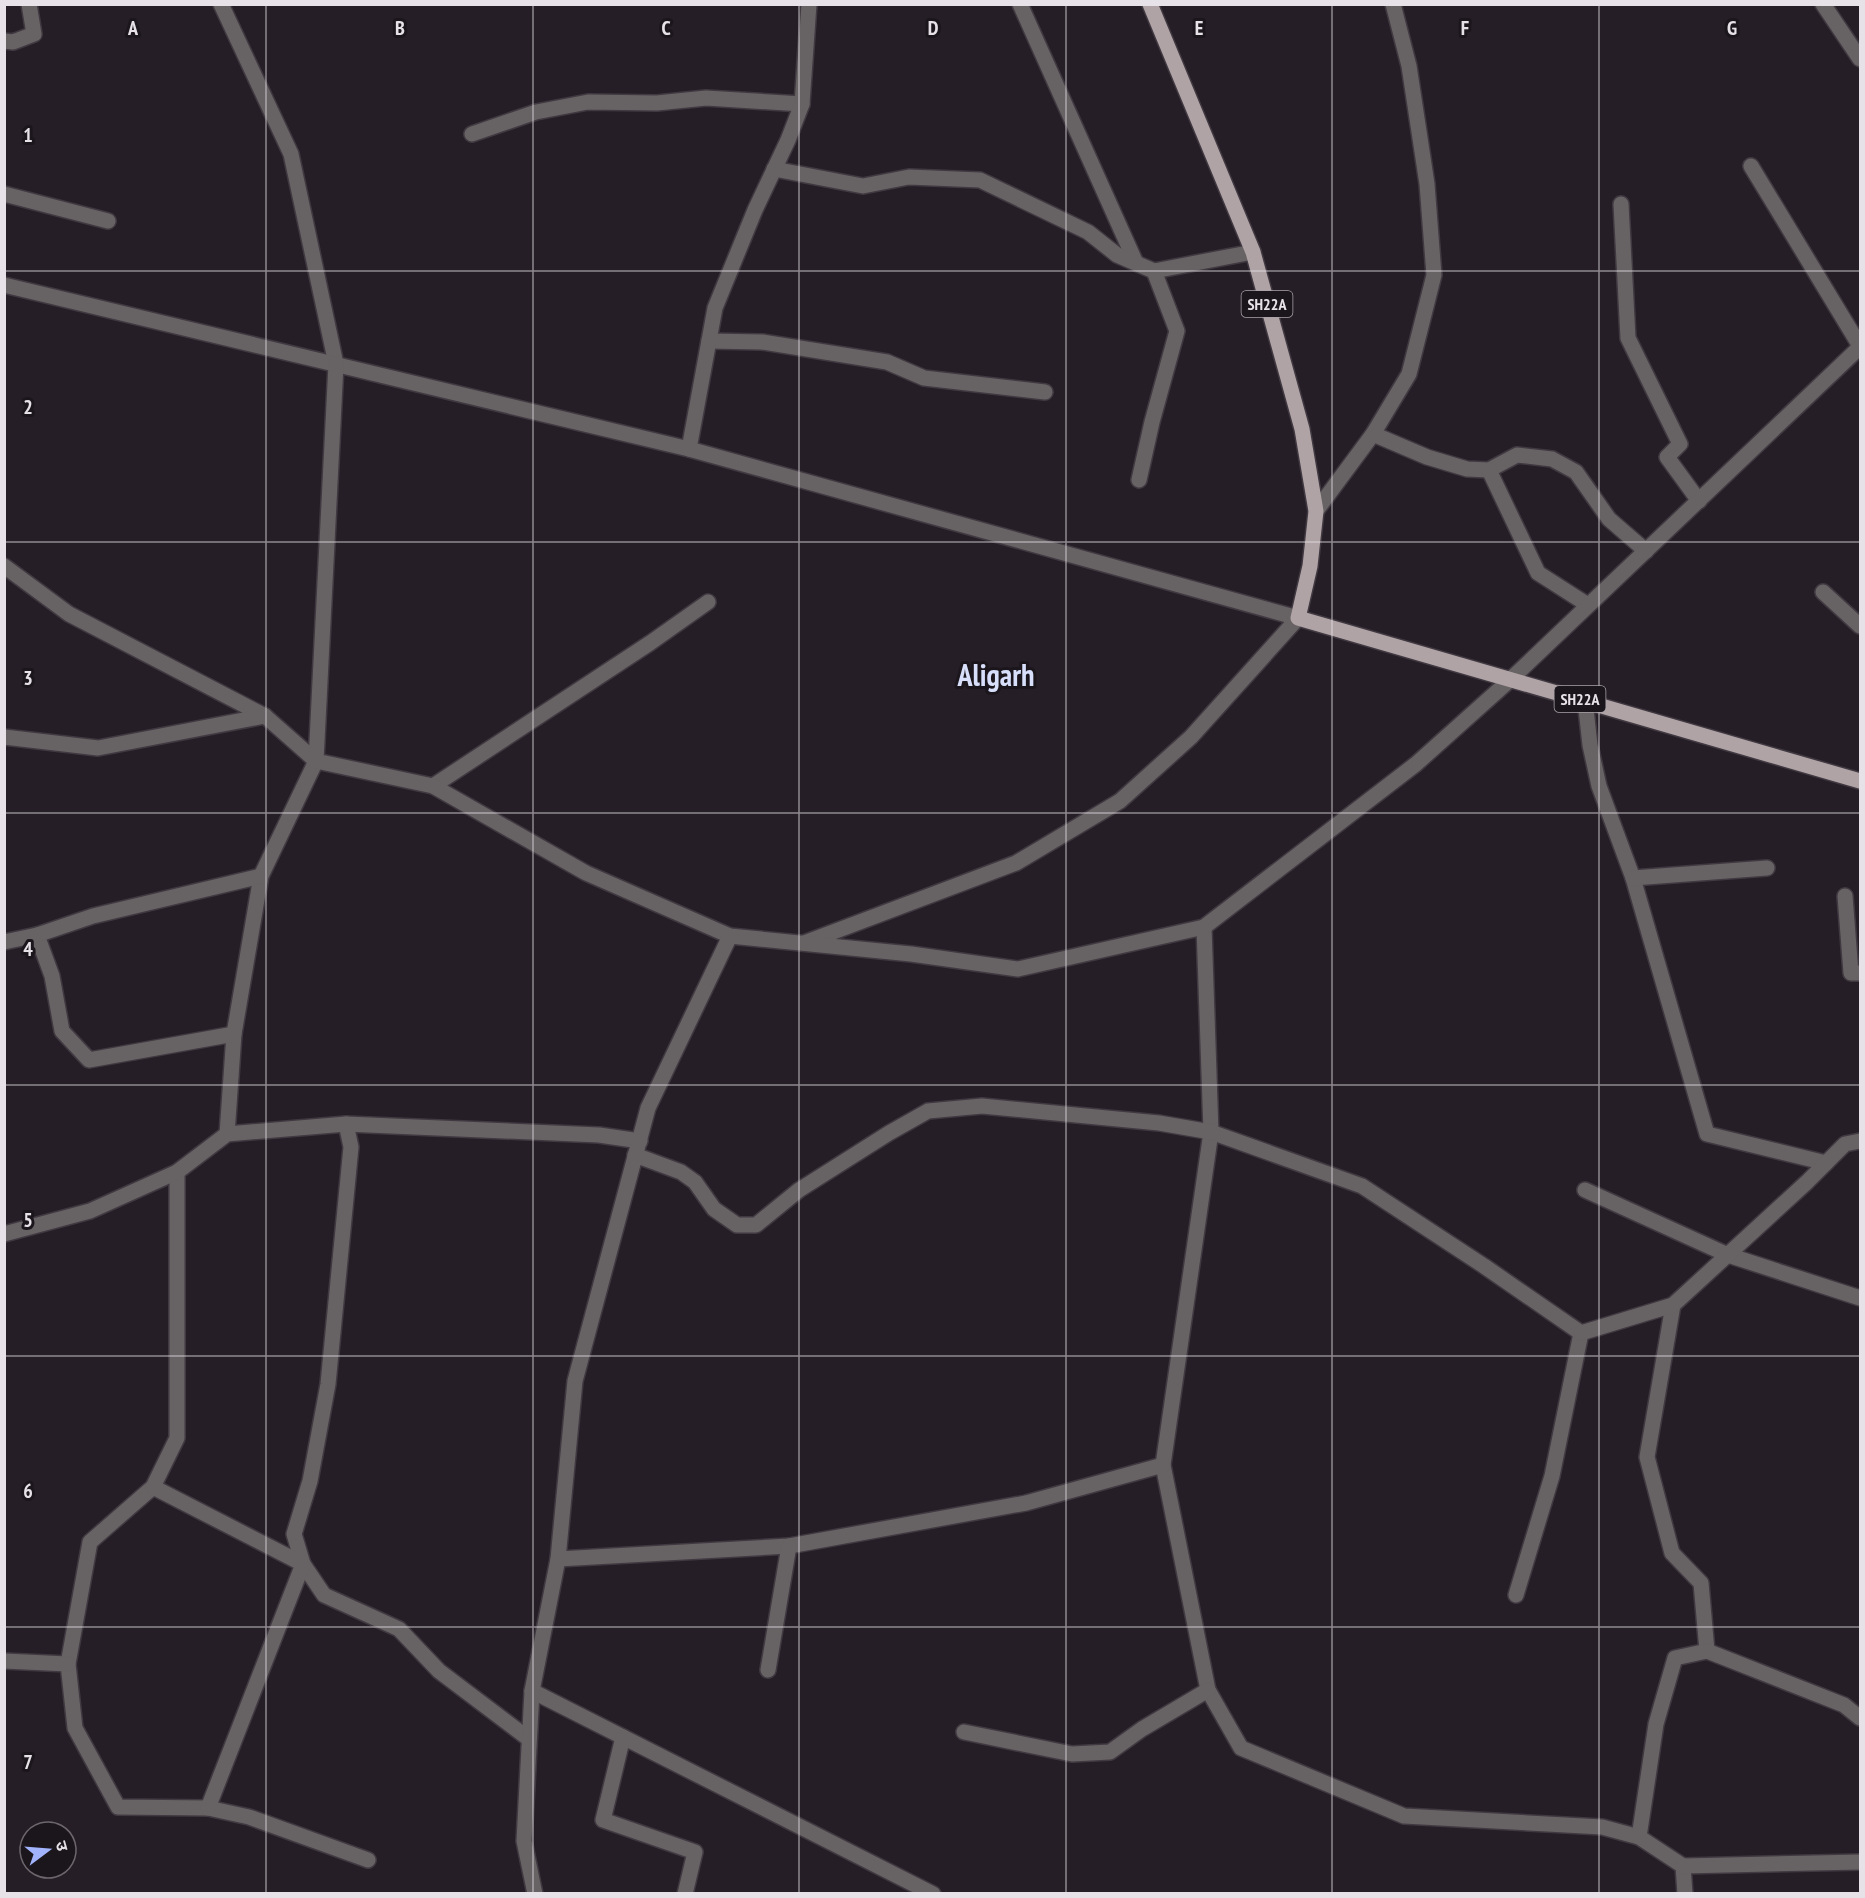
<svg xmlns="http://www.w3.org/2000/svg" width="1865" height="1898" viewBox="0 0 1865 1898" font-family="'PT Sans Narrow','Noto Sans Devanagari',sans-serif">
	<rect width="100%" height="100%" fill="#251e26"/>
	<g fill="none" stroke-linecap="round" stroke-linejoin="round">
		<g stroke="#403941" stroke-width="18">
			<g id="minor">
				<path d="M221 4 291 154 336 364"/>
				<path d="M1020 4 1136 263"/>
				<path d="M1823 4 1860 59"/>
				<path d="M4 41 13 42 34 34 29 4"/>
				<path d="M472 134 536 112 588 102 657 103 706 98 802 104"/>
				<path d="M1751 166 1860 346"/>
				<path d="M774 169 863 186 909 177 980 180 1088 232 1117 255 1154 271"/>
				<path d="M4 194 108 221"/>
				<path d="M1621 204 1628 338 1680 444 1667 457 1699 501"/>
				<path d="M709 341 762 342 887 362 924 378 1045 392"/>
				<path d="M1373 434 1427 457 1467 469 1489 470 1517 455 1552 459 1576 472 1609 519 1646 551"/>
				<path d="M689 449 715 308 755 210 788 140 802 104 809 4"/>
				<path d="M1489 470 1538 573 1588 605"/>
				<path d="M1139 480 1152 422 1177 331 1154 271 1253 252"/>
				<path d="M1316 511 1373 434 1409 374 1434 275 1427 184 1409 66 1393 4"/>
				<path d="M4 566 69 614 265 716 316 761 261 876 234 1034 227 1134"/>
				<path d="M1823 592 1860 626"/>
				<path d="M1585 700 1590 745 1599 786 1633 878 1707 1134 1826 1163"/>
				<path d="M4 737 98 748 265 716"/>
				<path d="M433 786 650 643 708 602"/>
				<path d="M1633 878 1767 868"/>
				<path d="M1845 896 1851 973H1860"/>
				<path d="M1204 927 1211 1132 1163 1465 1208 1690 1241 1748 1404 1816 1602 1827 1639 1837 1683 1866 1685 1894"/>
				<path d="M37 935 52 976 62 1031 89 1060 234 1034"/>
				<path d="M4 942 37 935 93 916 261 876"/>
				<path d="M804 943 1016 863 1120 801 1191 737 1298 618"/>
				<path d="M346 1124 351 1147 328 1384 310 1481 294 1534 303 1564 324 1595 399 1629 439 1671 529 1739"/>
				<path d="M635 1155 681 1172 695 1182 714 1209 737 1225H756L799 1190 889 1133 928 1111 982 1106 1159 1123 1211 1132 1362 1186 1484 1266 1581 1333 1552 1476 1516 1595"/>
				<path d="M177 1172V1438L153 1487 90 1542 68 1664 75 1728 118 1807 208 1808 249 1817 368 1860"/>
				<path d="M1585 1190 1728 1255 1860 1298"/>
				<path d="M1673 1305 1647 1457 1672 1553 1701 1583 1707 1651 1844 1705 1860 1718"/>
				<path d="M1581 1333 1673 1305 1807 1182 1845 1144 1860 1141"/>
				<path d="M153 1487 303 1564 208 1808"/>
				<path d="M558 1559 789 1546 1026 1503 1163 1465"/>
				<path d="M4 1661 68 1664"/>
				<path d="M768 1670 789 1546"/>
				<path d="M532 1691 933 1894"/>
				<path d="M964 1732 1072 1754 1110 1752 1142 1729 1208 1690"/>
				<path d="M623 1737 603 1820 695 1852 685 1894"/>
				<path d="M1639 1837 1656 1724 1675 1658 1707 1651"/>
				<path d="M1683 1866 1860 1862"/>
			</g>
		</g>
		<g stroke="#403941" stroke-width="18">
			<g id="tertiary">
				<path d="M4 285 689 449 1298 618"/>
				<path d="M336 364 316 761 433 786 586 873 730 936 911 954 1018 969 1204 927 1416 764 1511 679 1860 347"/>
				<path d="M4 1234 90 1211 177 1172 227 1134 346 1124 599 1135 640 1141"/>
				<path d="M535 1894 524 1841 532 1691 558 1559 575 1381 648 1108 730 936"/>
			</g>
		</g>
		<g stroke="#403941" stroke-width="18">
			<path id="primary" d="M1150 4 1253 252 1302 429 1316 511 1310 566 1298 618 1860 781"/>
		</g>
		<use href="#minor" stroke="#676263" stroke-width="15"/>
		<use href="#tertiary" stroke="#676263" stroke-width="15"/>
		<use href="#primary" stroke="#afa3a5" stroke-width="15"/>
	</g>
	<path fill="none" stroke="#e7e2e7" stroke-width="1.5" stroke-opacity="0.55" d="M266 4V1894M533 4V1894M799 4V1894M1066 4V1894M1332 4V1894M1599 4V1894M4 271H1860M4 542H1860M4 813H1860M4 1085H1860M4 1356H1860M4 1627H1860"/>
	<g text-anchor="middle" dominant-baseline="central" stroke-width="6" stroke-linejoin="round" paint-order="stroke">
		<g fill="#1b151c" stroke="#aaa4aa" stroke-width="1.5">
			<rect x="1241.5" y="291" width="51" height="26" rx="4.5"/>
			<rect x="1554.5" y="686" width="51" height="26" rx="4.5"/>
		</g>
		<g font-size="16" font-weight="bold" fill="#e7e2e7">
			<text x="1267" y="304">SH22A</text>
			<text x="1580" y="699">SH22A</text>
		</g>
		<g font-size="30" font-weight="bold" fill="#d7dffb" stroke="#1b151c">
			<text x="996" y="674">Aligarh</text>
		</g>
	</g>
	<g font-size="20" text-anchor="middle" font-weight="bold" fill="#e7e2e7" stroke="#1b151c" stroke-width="6" stroke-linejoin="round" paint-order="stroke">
		<text x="133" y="35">A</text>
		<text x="400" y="35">B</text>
		<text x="666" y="35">C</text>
		<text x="933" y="35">D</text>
		<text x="1199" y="35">E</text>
		<text x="1465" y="35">F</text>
		<text x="1732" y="35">G</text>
		<text x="28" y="142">1</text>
		<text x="28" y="414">2</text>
		<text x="28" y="685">3</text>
		<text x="28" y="956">4</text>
		<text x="28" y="1227">5</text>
		<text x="28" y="1498">6</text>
		<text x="28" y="1769">7</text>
	</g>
	<rect width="1865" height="1898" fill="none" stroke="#e7e2e7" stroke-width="12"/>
	<g transform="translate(48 1850) rotate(74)"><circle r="28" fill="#1b151c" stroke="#6d676d" stroke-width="1.5"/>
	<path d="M0-4.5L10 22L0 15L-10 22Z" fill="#a1b3fd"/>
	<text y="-9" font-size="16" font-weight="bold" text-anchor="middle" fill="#e7e2e7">उ</text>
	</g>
</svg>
